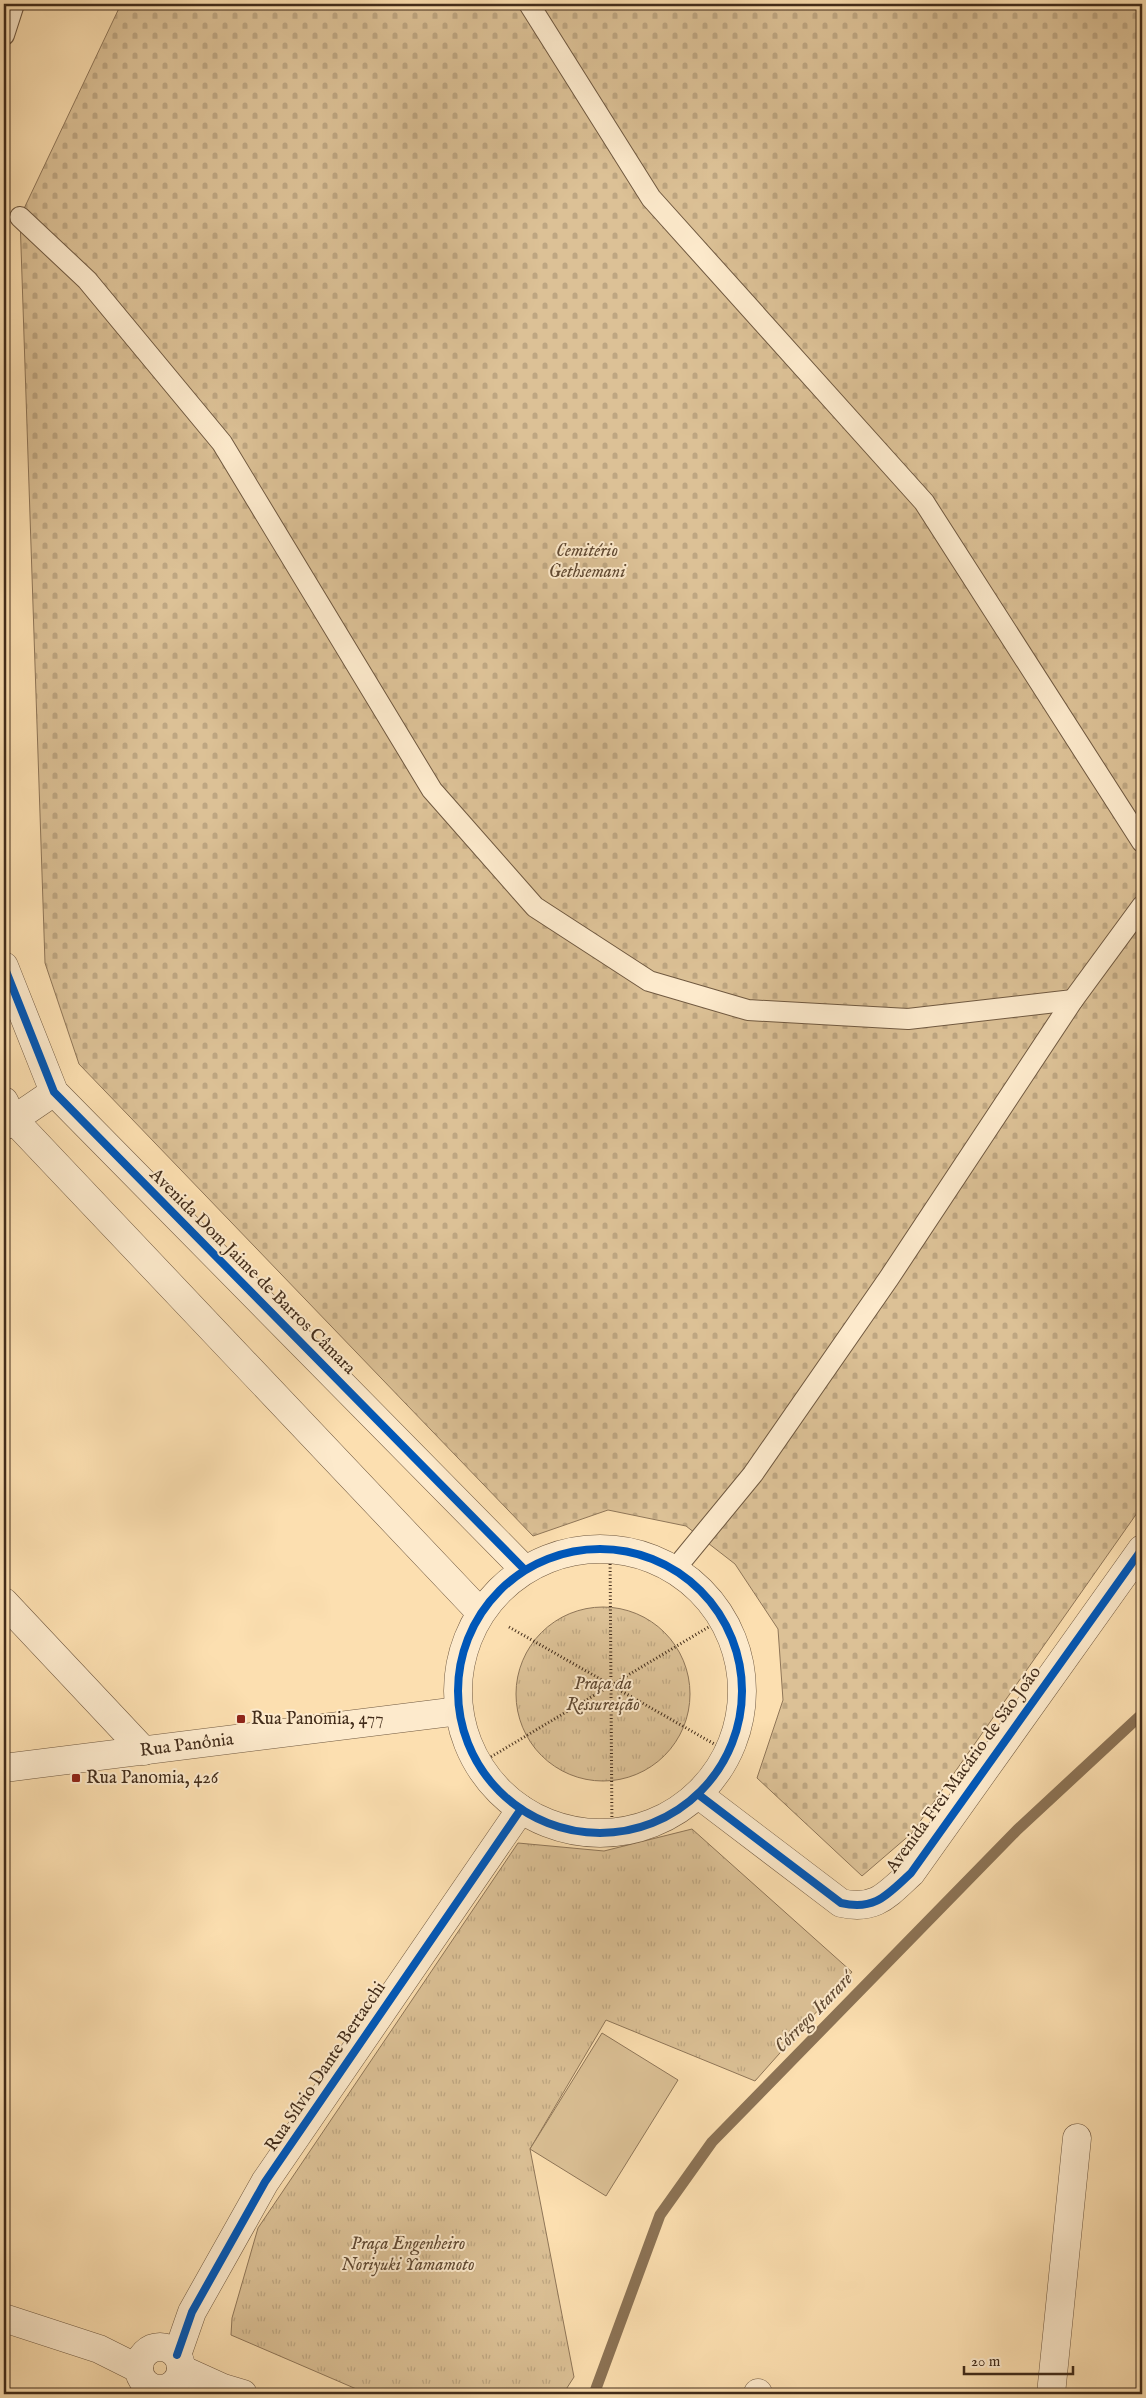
<svg xmlns="http://www.w3.org/2000/svg" width="1146" height="2398" viewBox="0 0 1146 2398" font-family="'IM FELL English',serif">
	<defs>
		<pattern id="grass-tufts" width="24" height="20" patternUnits="userSpaceOnUse" patternTransform="scale(1.25)"><rect width="24" height="20" fill="#dcc196"/><path d="M3 7l-1-3M5 7V3M7 7l1-3M15 17l-1-3M17 17v-4M19 17l1-3" fill="none" stroke="#bea681"/></pattern>
		<pattern id="cemetery-stones" width="16" height="16" patternUnits="userSpaceOnUse" patternTransform="scale(1.25)"><rect width="16" height="16" fill="#dcc196"/><path d="M2 7V4a2 2 0 0 1 4 0v3zM10 15v-3a2 2 0 0 1 4 0v3z" fill="#bea681"/></pattern>
	</defs>
	<rect width="100%" height="100%" fill="#fcdfb0"/>
	<filter id="stains"><feTurbulence type="fractalNoise" baseFrequency=".004" numOctaves="4"/><feColorMatrix values="0 0 0 0 .2 0 0 0 0 .09 0 0 0 0 .02 0 0 0 .5 -.17"/></filter>
	<radialGradient id="worn" r=".72"><stop offset=".6" stop-color="#630" stop-opacity="0"/><stop offset="1" stop-color="#630" stop-opacity=".3"/></radialGradient>
	<g fill="url(#grass-tufts)" stroke="#8f7658">
		<circle cx="603" cy="1694" r="87"/>
		<path d="M692 1829 852 1972 755 2081 606 2020 530 2149 574 2377 563 2394H368L231 2335 232 2318 258 2228 518 1843 604 1851Z"/>
	</g>
	<path fill="url(#cemetery-stones)" stroke="#8f7658" d="M121 4H1142V1506L912 1833 862 1876 757 1778 783 1700 778 1629 735 1564 686 1526 608 1510 533 1536 79 1064 45 963 20 217Z"/>
	<path fill="#dcc196" stroke="#8f7658" d="M602 2033 678 2080 606 2196 530 2149Z"/>
	<g fill="none" stroke-linecap="round" stroke-linejoin="round">
		<path stroke="#8c7355" stroke-width="11" d="M594 2394 660 2215 712 2142 1017 1830 1142 1714"/>
		<g stroke="#705940" stroke-width="22">
			<g id="service">
				<path d="M529 4 651 198 924 502 1142 842"/>
				<path d="M4 35 14 4"/>
				<path d="M20 217 87 280 222 443 432 790 535 907 649 981 748 1010 908 1019 1073 1000"/>
				<path d="M675 1569 753 1474 889 1278 1073 1000 1142 906"/>
			</g>
		</g>
		<g stroke="#705940" stroke-width="29">
			<g id="minor">
				<path d="M4 1126 54 1092"/>
				<path d="M4 1602 144 1751"/>
				<path id="s1" d="M4 1768 459 1711"/>
				<path d="M699 1795 841 1903C875 1911 887 1895 911 1873L1142 1549"/>
				<path d="M4 2318 99 2349 139 2369"/>
				<path d="M758 2394V2393"/>
				<path d="M1051 2394 1077 2138"/>
			</g>
		</g>
		<g stroke="#705940" stroke-width="29">
			<g id="tertiary">
				<path d="M4 966 54 1092 524 1569"/>
				<path d="M4 1101 13 1119 480 1612"/>
				<circle cx="600" cy="1691" r="142"/>
				<circle cx="160" cy="2368" r="21"/>
				<path d="M177 2355 192 2312 265 2182 521 1809"/>
				<path d="M181 2369 223 2388 243 2394"/>
			</g>
		</g>
		<g stroke="#422c1a" stroke-width="3" stroke-dasharray="1 2.5" stroke-linecap="butt">
			<path d="M610 1550 612 1832"/>
			<path d="M509 1627 730 1753"/>
			<path d="M479 1764 722 1619"/>
		</g>
		<use href="#service" stroke="#fdeacc" stroke-width="20"/>
		<use href="#minor" stroke="#fdeacc" stroke-width="28"/>
		<use href="#tertiary" stroke="#fdeacc" stroke-width="28"/>
		<g stroke="#fdeacc" stroke-width="11">
			<g id="cycleway">
				<path d="M4 966 54 1092 524 1569"/>
				<circle cx="600" cy="1691" r="142"/>
				<path d="M699 1795 841 1903C875 1911 887 1895 911 1873L1142 1549"/>
				<path d="M177 2355 192 2312 265 2182 521 1809"/>
			</g>
		</g>
		<use href="#cycleway" stroke="#0057b8" stroke-width="8"/>
	</g>
	<g fill="#8f2418" stroke="#fdeacc" stroke-width="2">
		<rect x="236" y="1714" width="10" height="10" rx="2.5"/>
		<rect x="71" y="1773" width="10" height="10" rx="2.5"/>
	</g>
	<g text-anchor="middle" dominant-baseline="central" stroke-width="4" stroke-linejoin="round" paint-order="stroke">
		<g font-size="18" font-style="italic" fill="#614a33" stroke="#fdeacc">
			<text x="587" y="551">Cemitério<tspan x="587" dy="21">Gethsemani</tspan></text>
			<text x="603" y="1684">Praça da<tspan x="603" dy="21">Ressureição</tspan></text>
			<text x="408" y="2244">Praça Engenheiro<tspan x="408" dy="21">Noriyuki Yamamoto</tspan></text>
		</g>
		<g font-size="18" fill="#422c1a" stroke="#fdeacc">
			<text transform="translate(252 1272) rotate(45)">Avenida Dom Jaime de Barros Câmara</text>
			<text stroke="none"><textPath href="#s1" startOffset="184">Rua Panônia</textPath></text>
			<text transform="translate(964 1770) rotate(-54)">Avenida Frei Macário de São João</text>
			<text transform="translate(326 2067) rotate(-56)">Rua Sílvio Dante Bertacchi</text>
		</g>
		<g font-size="18" fill="#422c1a" stroke="#fdeacc" text-anchor="start">
			<text x="251" y="1719">Rua Panomia, 477</text>
			<text x="86" y="1778">Rua Panomia, 426</text>
		</g>
		<g font-size="19" font-style="italic" fill="#614a33" stroke="#fdeacc">
			<text transform="translate(814 2013) rotate(-46)">Córrego Itararé</text>
		</g>
	</g>
	<rect width="1146" height="2398" fill="none" stroke="#fcdfb0" stroke-width="20"/>
	<rect x="5" y="5" width="1136" height="2388" fill="none" stroke="#422c1a" stroke-width="2.5"/>
	<rect x="10" y="10" width="1126" height="2378" fill="none" stroke="#422c1a"/>
	<path d="M964 2366v8h109v-8" fill="none" stroke="#422c1a" stroke-width="2.5"/>
	<text x="971" y="2366" font-size="15" fill="#422c1a" stroke="#fdeacc" stroke-width="4" paint-order="stroke">20 m</text>
	<rect width="100%" height="100%" filter="url(#stains)"/>
	<rect width="100%" height="100%" fill="url(#worn)"/>
</svg>
